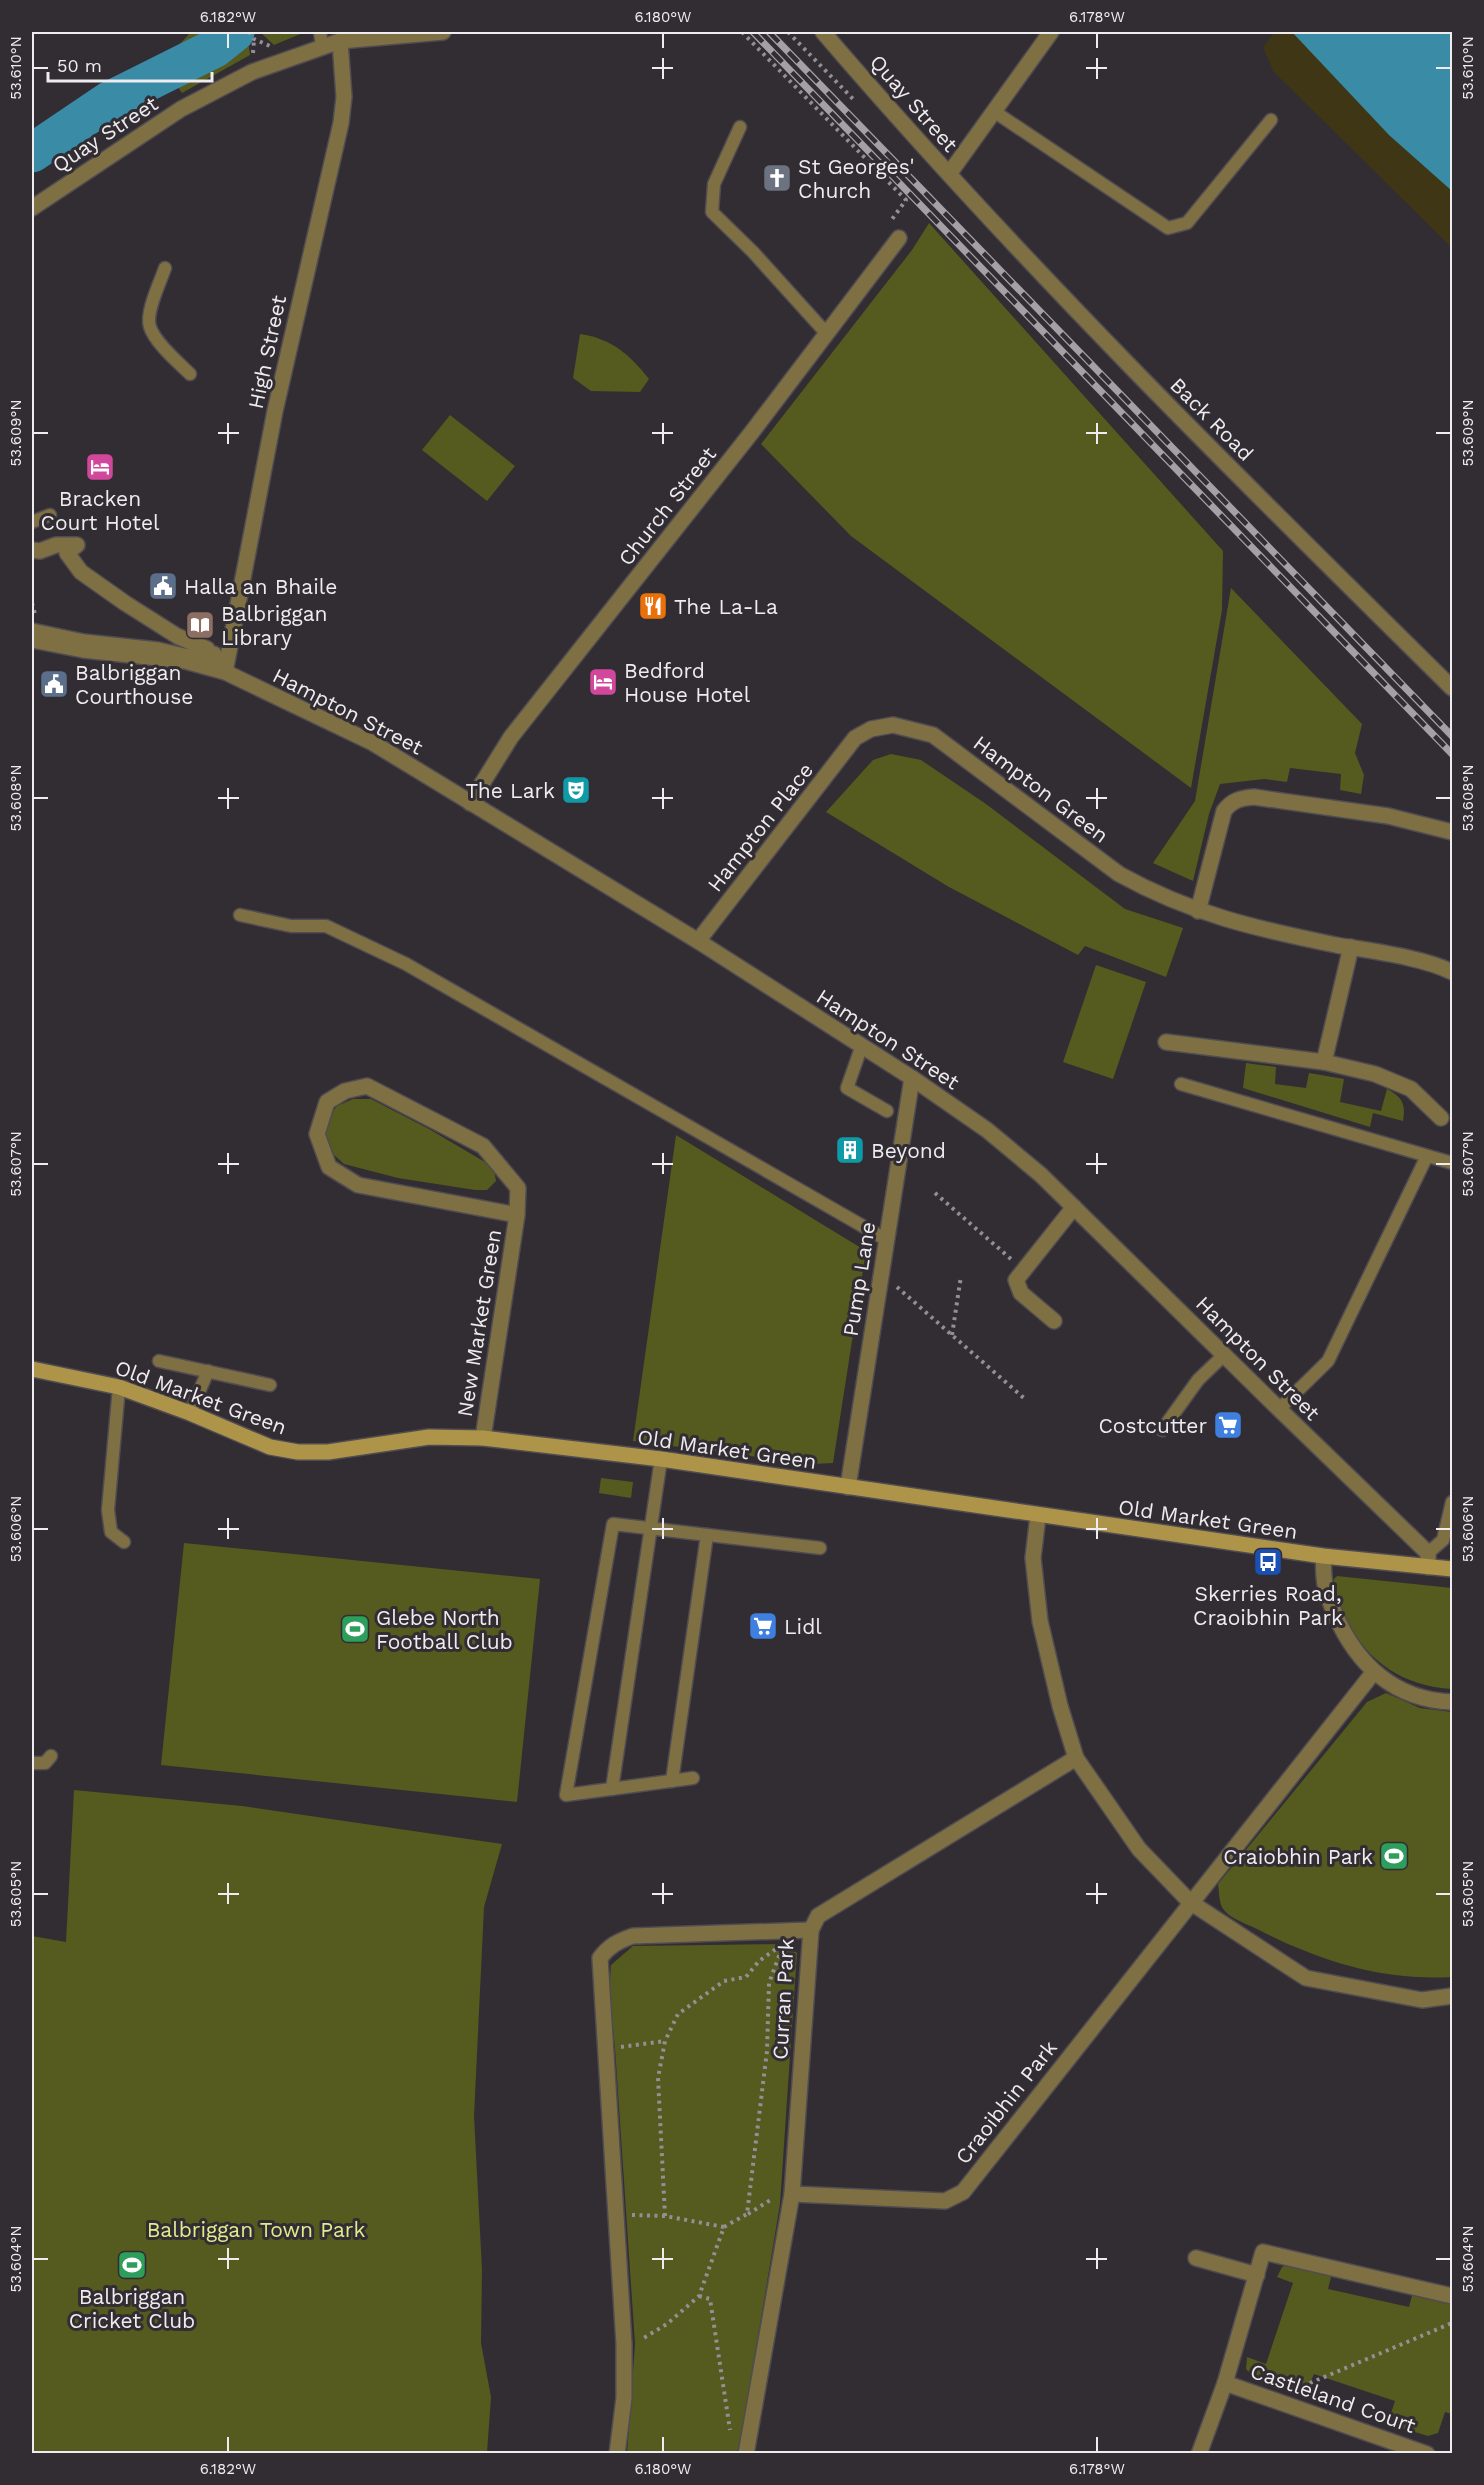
<svg xmlns="http://www.w3.org/2000/svg" width="1484" height="2485" viewBox="0 0 1484 2485" font-family="'Work Sans',sans-serif">
	<rect width="100%" height="100%" fill="#322d33"/>
	<g fill="#555a1e">
		<path d="M191 32H213L170 61 165 60Z"/>
		<path d="M260 32H305L274 45Z"/>
		<path d="M248 40 250 55 182 93 177 86Z"/>
		<path d="M929 223 1223 551 1222 610 1191 788 851 536 761 444 912 250Z"/>
		<path d="M580 334C612 339 629 354 649 379L640 392 591 391 573 378Z"/>
		<path d="M450 415 515 466 487 501 422 450Z"/>
		<path d="M1231 588 1362 724 1355 753 1364 775 1361 794 1340 790 1341 774 1290 768 1287 782 1264 779 1220 784 1209 814 1193 881 1153 863 1195 801Z"/>
		<path d="M891 754 921 760 986 804 1125 909 1183 928 1166 977 1085 946 1078 955 949 887 826 812 873 760Z"/>
		<path d="M1096 965 1146 982 1113 1079 1063 1062Z"/>
		<path d="M1246 1063 1276 1067 1275 1084 1306 1088 1309 1073 1344 1079 1340 1102 1381 1111 1387 1089C1402 1097 1406 1103 1403 1121L1373 1113 1370 1127 1243 1088Z"/>
		<path d="M353 1099H371L429 1129 490 1165 494 1170 496 1181 487 1190H475L398 1178 344 1164 334 1155 326 1138V1120L337 1106Z"/>
		<path d="M676 1135 866 1251 833 1463 813 1464 633 1441Z"/>
		<path d="M601 1478 633 1482 631 1498 599 1493Z"/>
		<path d="M184 1543 540 1579 517 1802 161 1765Z"/>
		<path d="M1337 1576 1452 1588V1689C1404 1686 1368 1663 1346 1619 1340 1606 1334 1593 1334 1579Z"/>
		<path d="M1386 1693 1420 1708 1452 1712V1977C1382 1981 1319 1961 1257 1929 1247 1924 1228 1918 1222 1907 1219 1901 1219 1890 1218 1884L1367 1702Z"/>
		<path d="M74 1790 242 1806 502 1844 484 1907 474 2116 482 2270 481 2343 491 2397 487 2453H32V1936L66 1942Z"/>
		<path d="M783 1944 797 1953 780 2204 740 2445 736 2453 627 2454 635 2344 615 2048 609 1993 611 1965 633 1946Z"/>
		<path d="M1294 2262 1332 2273 1328 2289 1409 2307 1413 2292 1452 2301V2414L1445 2412 1438 2433 1428 2436 1392 2425 1389 2419 1395 2401 1314 2374 1306 2393 1251 2374 1246 2369 1247 2357 1266 2364 1293 2283 1277 2277 1282 2267Z"/>
	</g>
	<path fill="#3f3616" d="M1275 32H1452V248L1273 71 1263 47Z"/>
	<path fill="#3a8ba6" d="M1292 32H1452V191L1389 135Z"/>
	<g fill="none" stroke-linecap="round" stroke-linejoin="round">
		<path stroke="#3a8ba6" stroke-width="39" d="M32 153 109 101 215 48 235 32"/>
		<g stroke="#504c51" stroke-width="15">
			<g id="service">
				<path d="M320 32 322 46"/>
				<path d="M995 112 1168 228 1187 223 1271 120"/>
				<path d="M740 127 714 184 712 212 753 252 827 334"/>
				<path d="M165 268C160 283 145 313 150 327 155 343 179 363 190 374"/>
				<path d="M32 522 50 515"/>
				<path d="M240 915 291 926H326L406 964 887 1240"/>
				<path d="M862 1045 847 1088 887 1111"/>
				<path d="M1181 1084 1452 1163"/>
				<path d="M159 1361 270 1385"/>
				<path d="M119 1387 108 1510 111 1532 124 1542"/>
				<path d="M1279 1409 1328 1361 1427 1156"/>
				<path d="M190 1413 208 1371"/>
				<path d="M1162 1430 1198 1380 1224 1355"/>
				<path d="M1428 1553 1443 1540 1452 1502"/>
				<path d="M32 1763H45L51 1756"/>
				<path d="M693 1778 566 1795 613 1524 820 1548"/>
				<path d="M672 1781 707 1535"/>
				<path d="M612 1789 661 1459"/>
			</g>
		</g>
		<g stroke="#504c51" stroke-width="18">
			<path id="pedestrian" d="M32 550 40 551 56 545H77L67 553 81 572 125 603 177 636 207 649 210 654H214V663L158 650 84 642 32 631"/>
		</g>
		<g stroke="#504c51" stroke-width="18">
			<g id="minor">
				<path d="M949 174 1051 32"/>
				<path d="M225 672 275 411 341 123 344 97 340 41"/>
				<path d="M470 803 511 737 752 432 899 238"/>
				<path d="M1198 911 1224 811C1232 800 1241 798 1254 797L1388 816 1452 832"/>
				<path d="M698 941 855 738 871 729 893 725 933 735 1119 874C1191 914 1257 929 1336 945 1370 951 1422 957 1452 972"/>
				<path d="M1166 1042 1324 1062 1375 1074 1411 1089 1441 1118"/>
				<path d="M1324 1062 1351 947"/>
				<path d="M1054 1321 1021 1293 1016 1280 1074 1207"/>
				<path d="M483 1438 517 1215 518 1188 483 1146 367 1086 345 1091 327 1102 317 1134 329 1167 358 1185 517 1215"/>
				<path d="M848 1487 912 1078"/>
				<path d="M1038 1516 1033 1558 1040 1621 1060 1706 1076 1758 1139 1849 1190 1902 1306 1978 1422 2000 1452 1996"/>
				<path d="M1323 1556C1324 1565 1323 1575 1325 1584 1326 1594 1331 1604 1335 1614 1357 1665 1395 1700 1452 1702"/>
				<path d="M792 2194 945 2201 963 2192 1373 1673"/>
				<path d="M1196 2258 1257 2275"/>
				<path d="M1225 2383 1427 2454"/>
				<path d="M617 2454 624 2398V2344L600 1958C609 1946 618 1941 633 1936L811 1930"/>
				<path d="M746 2454 792 2194 811 1930 818 1916 1076 1758"/>
				<path d="M1199 2454 1225 2383 1263 2252 1452 2296"/>
			</g>
		</g>
		<g stroke="#504c51" stroke-width="18">
			<g id="tertiary">
				<path d="M823 32C1020 262 1236 475 1452 688"/>
				<path d="M32 208 181 109 252 72 340 41 443 32"/>
				<path d="M32 640 83 650 185 661 225 672 373 743 698 941 912 1078 987 1130 1041 1175 1279 1409 1428 1553V1567"/>
			</g>
		</g>
		<g stroke="#504c51" stroke-width="18">
			<path id="secondary" d="M32 1369 119 1387 190 1413 270 1447 298 1452H328L429 1437 483 1438 661 1459 1323 1556 1452 1569"/>
		</g>
		<g stroke="#938f94" stroke-width="4" stroke-dasharray="3 4.5" stroke-linecap="butt">
			<path d="M249 32 254 39 270 46"/>
			<path d="M742 32 906 200 890 222"/>
			<path d="M788 32 854 100"/>
			<path d="M253 53 254 39"/>
			<path d="M32 603 35 614"/>
			<path d="M935 1193 1011 1259"/>
			<path d="M897 1287 1025 1399"/>
			<path d="M952 1335 961 1276"/>
			<path d="M621 2047 665 2041"/>
			<path d="M748 2214 772 2199"/>
			<path d="M632 2215 665 2216 724 2227 699 2296 667 2324 642 2339"/>
			<path d="M665 2216 658 2078 665 2041 678 2014 724 1981 746 1977 759 1961 776 1949"/>
			<path d="M724 2227 747 2214 767 2051 769 1983 782 1948"/>
			<path d="M699 2296 710 2299 730 2430"/>
			<path d="M1296 2389 1452 2323"/>
		</g>
		<use href="#service" stroke="#7f7043" stroke-width="12"/>
		<use href="#pedestrian" stroke="#7f7043" stroke-width="15"/>
		<use href="#minor" stroke="#7f7043" stroke-width="15"/>
		<use href="#tertiary" stroke="#7f7043" stroke-width="15"/>
		<use href="#secondary" stroke="#ad9448" stroke-width="15"/>
		<g stroke="#a4a0a5" stroke-width="7">
			<g id="rail">
				<path d="M753 32 1452 754"/>
				<path d="M769 32 1452 736"/>
			</g>
		</g>
		<use href="#rail" stroke="#322d33" stroke-width="4.5" stroke-dasharray="14" stroke-linecap="butt"/>
	</g>
	<path fill="none" stroke="#efecf0" stroke-width="2" d="M228 33V48M663 33V48M1097 33V48M663 58V79M1097 58V79M33 68H48M652 68H673M1086 68H1107M1436 68H1451M228 423V444M663 423V444M1097 423V444M33 433H48M218 433H239M652 433H673M1086 433H1107M1436 433H1451M228 788V809M663 788V809M1097 788V809M33 798H48M218 798H239M652 798H673M1086 798H1107M1436 798H1451M228 1153V1174M663 1153V1174M1097 1153V1174M33 1164H48M218 1164H239M652 1164H673M1086 1164H1107M1436 1164H1451M228 1518V1539M663 1518V1539M1097 1518V1539M33 1529H48M218 1529H239M652 1529H673M1086 1529H1107M1436 1529H1451M228 1883V1904M663 1883V1904M1097 1883V1904M33 1894H48M218 1894H239M652 1894H673M1086 1894H1107M1436 1894H1451M228 2248V2269M663 2248V2269M1097 2248V2269M33 2259H48M218 2259H239M652 2259H673M1086 2259H1107M1436 2259H1451M228 2437V2452M663 2437V2452M1097 2437V2452"/>
	<defs>
		<g id="church-square" transform="scale(1.5)"><rect x="-9" y="-9" width="18" height="18" rx="4" fill="#6b7280" stroke="#322d33"/><path d="M-1.2-6h2.4v3.5h3.3v2.4h-3.3V6h-2.4V-.1h-3.3v-2.4h3.3Z" fill="#fff"/></g>
		<g id="hotel-square" transform="scale(1.5)"><rect x="-9" y="-9" width="18" height="18" rx="4" fill="#d1479c" stroke="#322d33"/><path d="M-6-4.5h1.5V1H6V5H4.5V3h-9V5H-6ZM-4 0a1.8 1.8 0 1 1 3.6 0ZM.5 0V-2.5h3Q6-2.5 6 0Z" fill="#fff"/></g>
		<g id="civic-square" transform="scale(1.5)"><rect x="-9" y="-9" width="18" height="18" rx="4" fill="#5c6f8a" stroke="#322d33"/><path d="M-.6-6.5H3V-4.5H.6V-3L4-1V1h2V6H-6V1h2V-1L-.6-3ZM-1.2 2.5V6h2.4V2.5Z" fill="#fff"/></g>
		<g id="restaurant-square" transform="scale(1.5)"><rect x="-9" y="-9" width="18" height="18" rx="4" fill="#e8710a" stroke="#322d33"/><path d="M-5-6h1v4h1v-4h1v4h1v-4h1v5L-1.5 .5V6h-2V.5L-5-1ZM5-6V6H3V1.5H1.5Q1.5-4 5-6Z" fill="#fff"/></g>
		<g id="library-square" transform="scale(1.5)"><rect x="-9" y="-9" width="18" height="18" rx="4" fill="#8d6e63" stroke="#322d33"/><path d="M-6-4Q-3-5.5-.7-3.5V5Q-3 3-6 4ZM6-4Q3-5.5 .7-3.5V5Q3 3 6 4Z" fill="#fff"/></g>
		<g id="theatre-square" transform="scale(1.5)"><rect x="-9" y="-9" width="18" height="18" rx="4" fill="#0f9aa8" stroke="#322d33"/><path d="M-5-5.5Q0-4 5-5.5V0Q5 5 0 6Q-5 5-5 0ZM-3.3-2.5H-1v1.5H-3.3ZM1-2.5H3.3v1.5H1ZM-2.8 1Q0 5.5 2.8 1Z" fill="#fff"/></g>
		<g id="building-square" transform="scale(1.5)"><rect x="-9" y="-9" width="18" height="18" rx="4" fill="#0f9aa8" stroke="#322d33"/><path d="M-4-6H4V6H1V3H-1V6H-4ZM-2.5-4.3h1.7v1.8h-1.7ZM.8-4.3h1.7v1.8H.8ZM-2.5-1h1.7V.8h-1.7ZM.8-1h1.7V.8H.8Z" fill="#fff"/></g>
		<g id="supermarket-square" transform="scale(1.5)"><rect x="-9" y="-9" width="18" height="18" rx="4" fill="#3f7fe0" stroke="#322d33"/><path d="M-6-5.5h2.5l.6 2H6L4.5 2H-2.5L-4.4-4H-6ZM-1.5 3.2a1.3 1.3 0 1 0 .1 0ZM3 3.2a1.3 1.3 0 1 0 .1 0Z" fill="#fff"/></g>
		<g id="bus-square" transform="scale(1.5)"><rect x="-9" y="-9" width="18" height="18" rx="4" fill="#1a4fb4" stroke="#322d33"/><path d="M-5-6H5V4H4V6H2V4H-2V6H-4V4H-5ZM-3.5-4V0h7V-4ZM-3.5 1.2v1.5H-2V1.2ZM2 1.2v1.5H3.5V1.2Z" fill="#fff"/></g>
		<g id="stadium-square" transform="scale(1.5)"><rect x="-9" y="-9" width="18" height="18" rx="4" fill="#2e9e5b" stroke="#322d33"/><path d="M0-5a6.5 5 0 1 0 0 10a6.5 5 0 1 0 0-10ZM-3.5-1.8h7v3.6h-7Z" fill="#fff"/></g>
	</defs>
	<g fill-rule="evenodd">
		<use href="#church-square" x="777" y="178"/>
		<use href="#hotel-square" x="100" y="467"/>
		<use href="#civic-square" x="163" y="586"/>
		<use href="#restaurant-square" x="653" y="606"/>
		<use href="#library-square" x="200" y="625"/>
		<use href="#hotel-square" x="603" y="682"/>
		<use href="#civic-square" x="54" y="684"/>
		<use href="#theatre-square" x="576" y="790"/>
		<use href="#building-square" x="850" y="1150"/>
		<use href="#supermarket-square" x="1228" y="1425"/>
		<use href="#bus-square" x="1268" y="1562"/>
		<use href="#supermarket-square" x="763" y="1626"/>
		<use href="#stadium-square" x="355" y="1629"/>
		<use href="#stadium-square" x="1394" y="1856"/>
		<use href="#stadium-square" x="132" y="2265"/>
	</g>
	<g text-anchor="middle" dominant-baseline="central" stroke-width="6" stroke-linejoin="round" paint-order="stroke">
		<g font-size="21" fill="#efecf0" stroke="#322d33">
			<text transform="translate(914 103) rotate(49)">Quay Street</text>
			<text transform="translate(105 134) rotate(-33)">Quay Street</text>
			<text transform="translate(267 352) rotate(-78)">High Street</text>
			<text transform="translate(1212 419) rotate(45)">Back Road</text>
			<text transform="translate(667 506) rotate(-52)">Church Street</text>
			<text transform="translate(348 711) rotate(27)">Hampton Street</text>
			<text transform="translate(1041 789) rotate(37)">Hampton Green</text>
			<text transform="translate(760 827) rotate(-52)">Hampton Place</text>
			<text transform="translate(888 1039) rotate(33)">Hampton Street</text>
			<text transform="translate(859 1279) rotate(-81)">Pump Lane</text>
			<text transform="translate(479 1323) rotate(-81)">New Market Green</text>
			<text transform="translate(1258 1358) rotate(45)">Hampton Street</text>
			<text transform="translate(201 1397) rotate(20)">Old Market Green</text>
			<text transform="translate(727 1449) rotate(8)">Old Market Green</text>
			<text transform="translate(1208 1519) rotate(8)">Old Market Green</text>
			<text transform="translate(783 1999) rotate(-87)">Curran Park</text>
			<text transform="translate(1006 2102) rotate(-52)">Craoibhin Park</text>
			<text transform="translate(1333 2398) rotate(19)">Castleland Court</text>
		</g>
		<g font-size="21" fill="#efecf0" stroke="#322d33" text-anchor="start">
			<text x="798" y="166">St Georges'<tspan x="798" dy="24">Church</tspan></text>
			<text x="100" y="498" text-anchor="middle">Bracken<tspan x="100" dy="24">Court Hotel</tspan></text>
			<text x="184" y="586">Halla an Bhaile</text>
			<text x="674" y="606">The La-La</text>
			<text x="221" y="613">Balbriggan<tspan x="221" dy="24">Library</tspan></text>
			<text x="624" y="670">Bedford<tspan x="624" dy="24">House Hotel</tspan></text>
			<text x="75" y="672">Balbriggan<tspan x="75" dy="24">Courthouse</tspan></text>
			<text x="555" y="790" text-anchor="end">The Lark</text>
			<text x="871" y="1150">Beyond</text>
			<text x="1207" y="1425" text-anchor="end">Costcutter</text>
			<text x="1268" y="1593" text-anchor="middle">Skerries Road,<tspan x="1268" dy="24">Craoibhin Park</tspan></text>
			<text x="376" y="1617">Glebe North<tspan x="376" dy="24">Football Club</tspan></text>
			<text x="784" y="1626">Lidl</text>
			<text x="1373" y="1856" text-anchor="end">Craiobhin Park</text>
			<text x="132" y="2296" text-anchor="middle">Balbriggan<tspan x="132" dy="24">Cricket Club</tspan></text>
		</g>
		<g font-size="21" fill="#e0eb8d" stroke="#322d33">
			<text x="256" y="2229">Balbriggan Town Park</text>
		</g>
	</g>
	<rect width="1484" height="2485" fill="none" stroke="#322d33" stroke-width="66"/>
	<path d="M48 72v9h164v-9" fill="none" stroke="#efecf0" stroke-width="3"/>
	<text x="57" y="72" font-size="18" fill="#efecf0" stroke="#322d33" stroke-width="4.5" paint-order="stroke">50 m</text>
	<rect x="33" y="33" width="1418" height="2419" fill="none" stroke="#efecf0" stroke-width="2"/>
	<g font-size="15" text-anchor="middle" fill="#efecf0">
		<text x="228" y="22">6.182°W</text>
		<text x="663" y="22">6.180°W</text>
		<text x="1097" y="22">6.178°W</text>
		<text transform="translate(16 68) rotate(-90)" y="5">53.610°N</text>
		<text transform="translate(1468 68) rotate(-90)" y="5">53.610°N</text>
		<text transform="translate(16 433) rotate(-90)" y="5">53.609°N</text>
		<text transform="translate(1468 433) rotate(-90)" y="5">53.609°N</text>
		<text transform="translate(16 798) rotate(-90)" y="5">53.608°N</text>
		<text transform="translate(1468 798) rotate(-90)" y="5">53.608°N</text>
		<text transform="translate(16 1164) rotate(-90)" y="5">53.607°N</text>
		<text transform="translate(1468 1164) rotate(-90)" y="5">53.607°N</text>
		<text transform="translate(16 1529) rotate(-90)" y="5">53.606°N</text>
		<text transform="translate(1468 1529) rotate(-90)" y="5">53.606°N</text>
		<text transform="translate(16 1894) rotate(-90)" y="5">53.605°N</text>
		<text transform="translate(1468 1894) rotate(-90)" y="5">53.605°N</text>
		<text transform="translate(16 2259) rotate(-90)" y="5">53.604°N</text>
		<text transform="translate(1468 2259) rotate(-90)" y="5">53.604°N</text>
		<text x="228" y="2474">6.182°W</text>
		<text x="663" y="2474">6.180°W</text>
		<text x="1097" y="2474">6.178°W</text>
	</g>
</svg>
